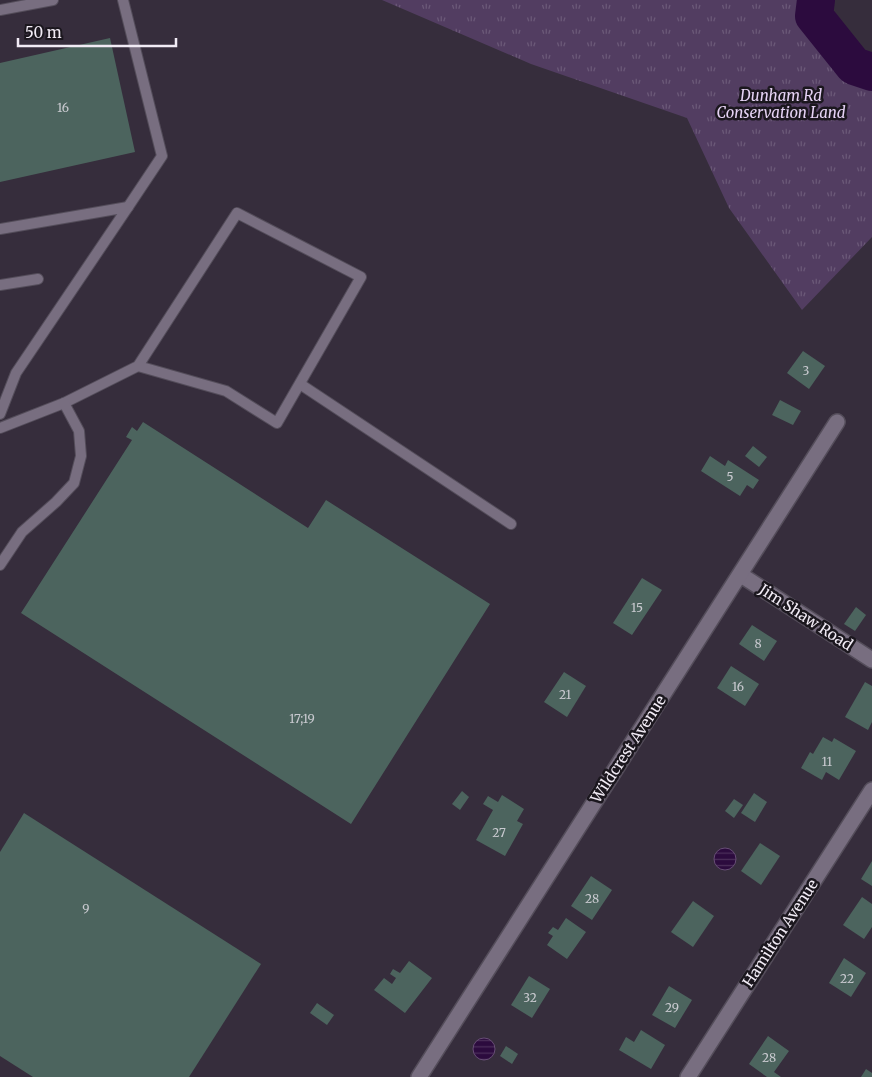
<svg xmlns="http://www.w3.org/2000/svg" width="872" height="1077" viewBox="0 0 872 1077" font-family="Merriweather,serif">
	<defs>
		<pattern id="park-tufts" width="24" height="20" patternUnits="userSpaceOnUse" patternTransform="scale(1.25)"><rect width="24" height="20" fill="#523d61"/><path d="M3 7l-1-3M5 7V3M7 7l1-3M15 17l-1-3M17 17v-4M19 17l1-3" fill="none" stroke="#6b5978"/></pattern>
		<pattern id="water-rules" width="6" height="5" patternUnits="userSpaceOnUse" patternTransform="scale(1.25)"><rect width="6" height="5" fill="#2c0b3e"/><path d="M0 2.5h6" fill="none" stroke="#4b2f5a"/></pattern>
	</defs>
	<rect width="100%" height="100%" fill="#362d3c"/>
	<path fill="url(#park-tufts)" d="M382 0H821L829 23 867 60 872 62V237L802 310 729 208 687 118 531 64Z"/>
	<g fill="url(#water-rules)" stroke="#674e75">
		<circle cx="725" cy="859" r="11"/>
		<circle cx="484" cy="1049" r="11"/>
	</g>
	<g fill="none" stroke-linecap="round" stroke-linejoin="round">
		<path stroke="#2c0b3e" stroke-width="38" d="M816 0 814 16 854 66 872 72"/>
	</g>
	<g fill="#4c645e">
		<path d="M110 38 135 152 0 182V63Z"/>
		<path d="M803 351 825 366 809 389 787 373Z"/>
		<path d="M780 400 801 411 793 425 772 415Z"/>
		<path d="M143 422 308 528 326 500 490 604 351 824 21 613 132 440 126 437 132 427 137 431Z"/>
		<path d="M753 446 767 457 759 467 745 456Z"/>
		<path d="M710 456 725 466 728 460 759 480 753 489 747 485 740 496 701 471Z"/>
		<path d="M642 578 662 590 632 635 613 623Z"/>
		<path d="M856 607 866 615 855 631 844 624Z"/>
		<path d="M752 625 777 641 764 661 739 644Z"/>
		<path d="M731 666 759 684 745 706 717 688Z"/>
		<path d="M564 672 586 686 567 717 544 702Z"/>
		<path d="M865 682 872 686V722L868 730 845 717Z"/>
		<path d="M823 737 832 742 834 738 856 751 839 780 826 772 822 780 801 768 810 752 813 754Z"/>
		<path d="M462 791 469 797 460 810 452 804Z"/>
		<path d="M754 793 767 802 755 822 741 813Z"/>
		<path d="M502 795 524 809 517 821 523 824 505 856 476 840 493 810 483 804 488 796 498 802Z"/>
		<path d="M734 799 743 805 734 818 725 811Z"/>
		<path d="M24 813 261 964 189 1077H33L0 1056V852Z"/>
		<path d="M760 843 780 856 761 885 741 871Z"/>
		<path d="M872 861V886L861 879Z"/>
		<path d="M591 876 612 890 592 920 571 906Z"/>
		<path d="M862 897 872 904V927L864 939 843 925Z"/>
		<path d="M693 901 714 916 693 947 671 932Z"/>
		<path d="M566 918 586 932 567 959 547 945 553 936 548 933 553 927 558 930Z"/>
		<path d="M844 958 866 973 851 997 829 983Z"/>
		<path d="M409 961 432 978 405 1013 374 990 384 978 392 984 396 978 390 974 393 969 400 973Z"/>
		<path d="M529 976 550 989 532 1018 511 1005Z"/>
		<path d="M669 986 692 1000 675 1028 652 1015Z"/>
		<path d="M317 1003 334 1015 327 1025 310 1013Z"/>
		<path d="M641 1030 665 1045 651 1069 619 1050 626 1037 634 1042Z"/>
		<path d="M768 1036 789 1051 774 1072 781 1077H767L749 1064Z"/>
		<path d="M506 1046 518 1054 512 1064 500 1056Z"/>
		<path d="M866 1069 872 1073V1077H861Z"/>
	</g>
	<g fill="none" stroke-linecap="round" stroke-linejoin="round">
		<g stroke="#544d5a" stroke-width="12">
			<g id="service">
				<path d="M123 0 162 156 128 207"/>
				<path d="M0 10 53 0"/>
				<path d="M0 229 128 207 16 373 0 414"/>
				<path d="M0 285 38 279"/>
				<path d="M300 384 511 524"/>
				<path d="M0 428 64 403 138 366 237 213 361 277 277 423 226 391 138 366"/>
				<path d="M0 565 22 532 56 502 74 483 81 456 79 431 64 403"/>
			</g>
		</g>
		<g stroke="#544d5a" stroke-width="18">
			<g id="minor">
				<path d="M741 575 872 660"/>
				<path d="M419 1077 837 422"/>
				<path d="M688 1077 872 790"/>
			</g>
		</g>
		<use href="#service" stroke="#786e80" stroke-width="10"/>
		<use href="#minor" stroke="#786e80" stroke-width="15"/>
	</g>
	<g text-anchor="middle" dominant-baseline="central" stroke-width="5" stroke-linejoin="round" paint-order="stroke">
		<g font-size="12" fill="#c8c9cf">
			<text x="63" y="107">16</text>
			<text x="806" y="370">3</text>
			<text x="730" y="476">5</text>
			<text x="637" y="607">15</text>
			<text x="758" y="643">8</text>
			<text x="738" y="686">16</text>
			<text x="565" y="694">21</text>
			<text x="302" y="718">17;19</text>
			<text x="827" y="761">11</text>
			<text x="499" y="832">27</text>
			<text x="592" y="898">28</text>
			<text x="86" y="908">9</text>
			<text x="847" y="978">22</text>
			<text x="530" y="997">32</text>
			<text x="672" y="1007">29</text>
			<text x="769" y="1057">28</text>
		</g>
		<g font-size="15" font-style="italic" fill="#e6d3f5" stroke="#1b171e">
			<text x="781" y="95">Dunham Rd<tspan x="781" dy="17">Conservation Land</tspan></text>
		</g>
		<g font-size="15" fill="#f1ebf5" stroke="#1b171e">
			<text transform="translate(806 617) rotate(33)">Jim Shaw Road</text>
			<text transform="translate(628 749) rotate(-57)">Wildcrest Avenue</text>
			<text transform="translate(780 933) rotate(-57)">Hamilton Avenue</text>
		</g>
	</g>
	<path d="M18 38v8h158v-8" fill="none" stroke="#f1ebf5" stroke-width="2.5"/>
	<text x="25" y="38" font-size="15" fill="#f1ebf5" stroke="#1b171e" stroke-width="4" paint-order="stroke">50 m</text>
</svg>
